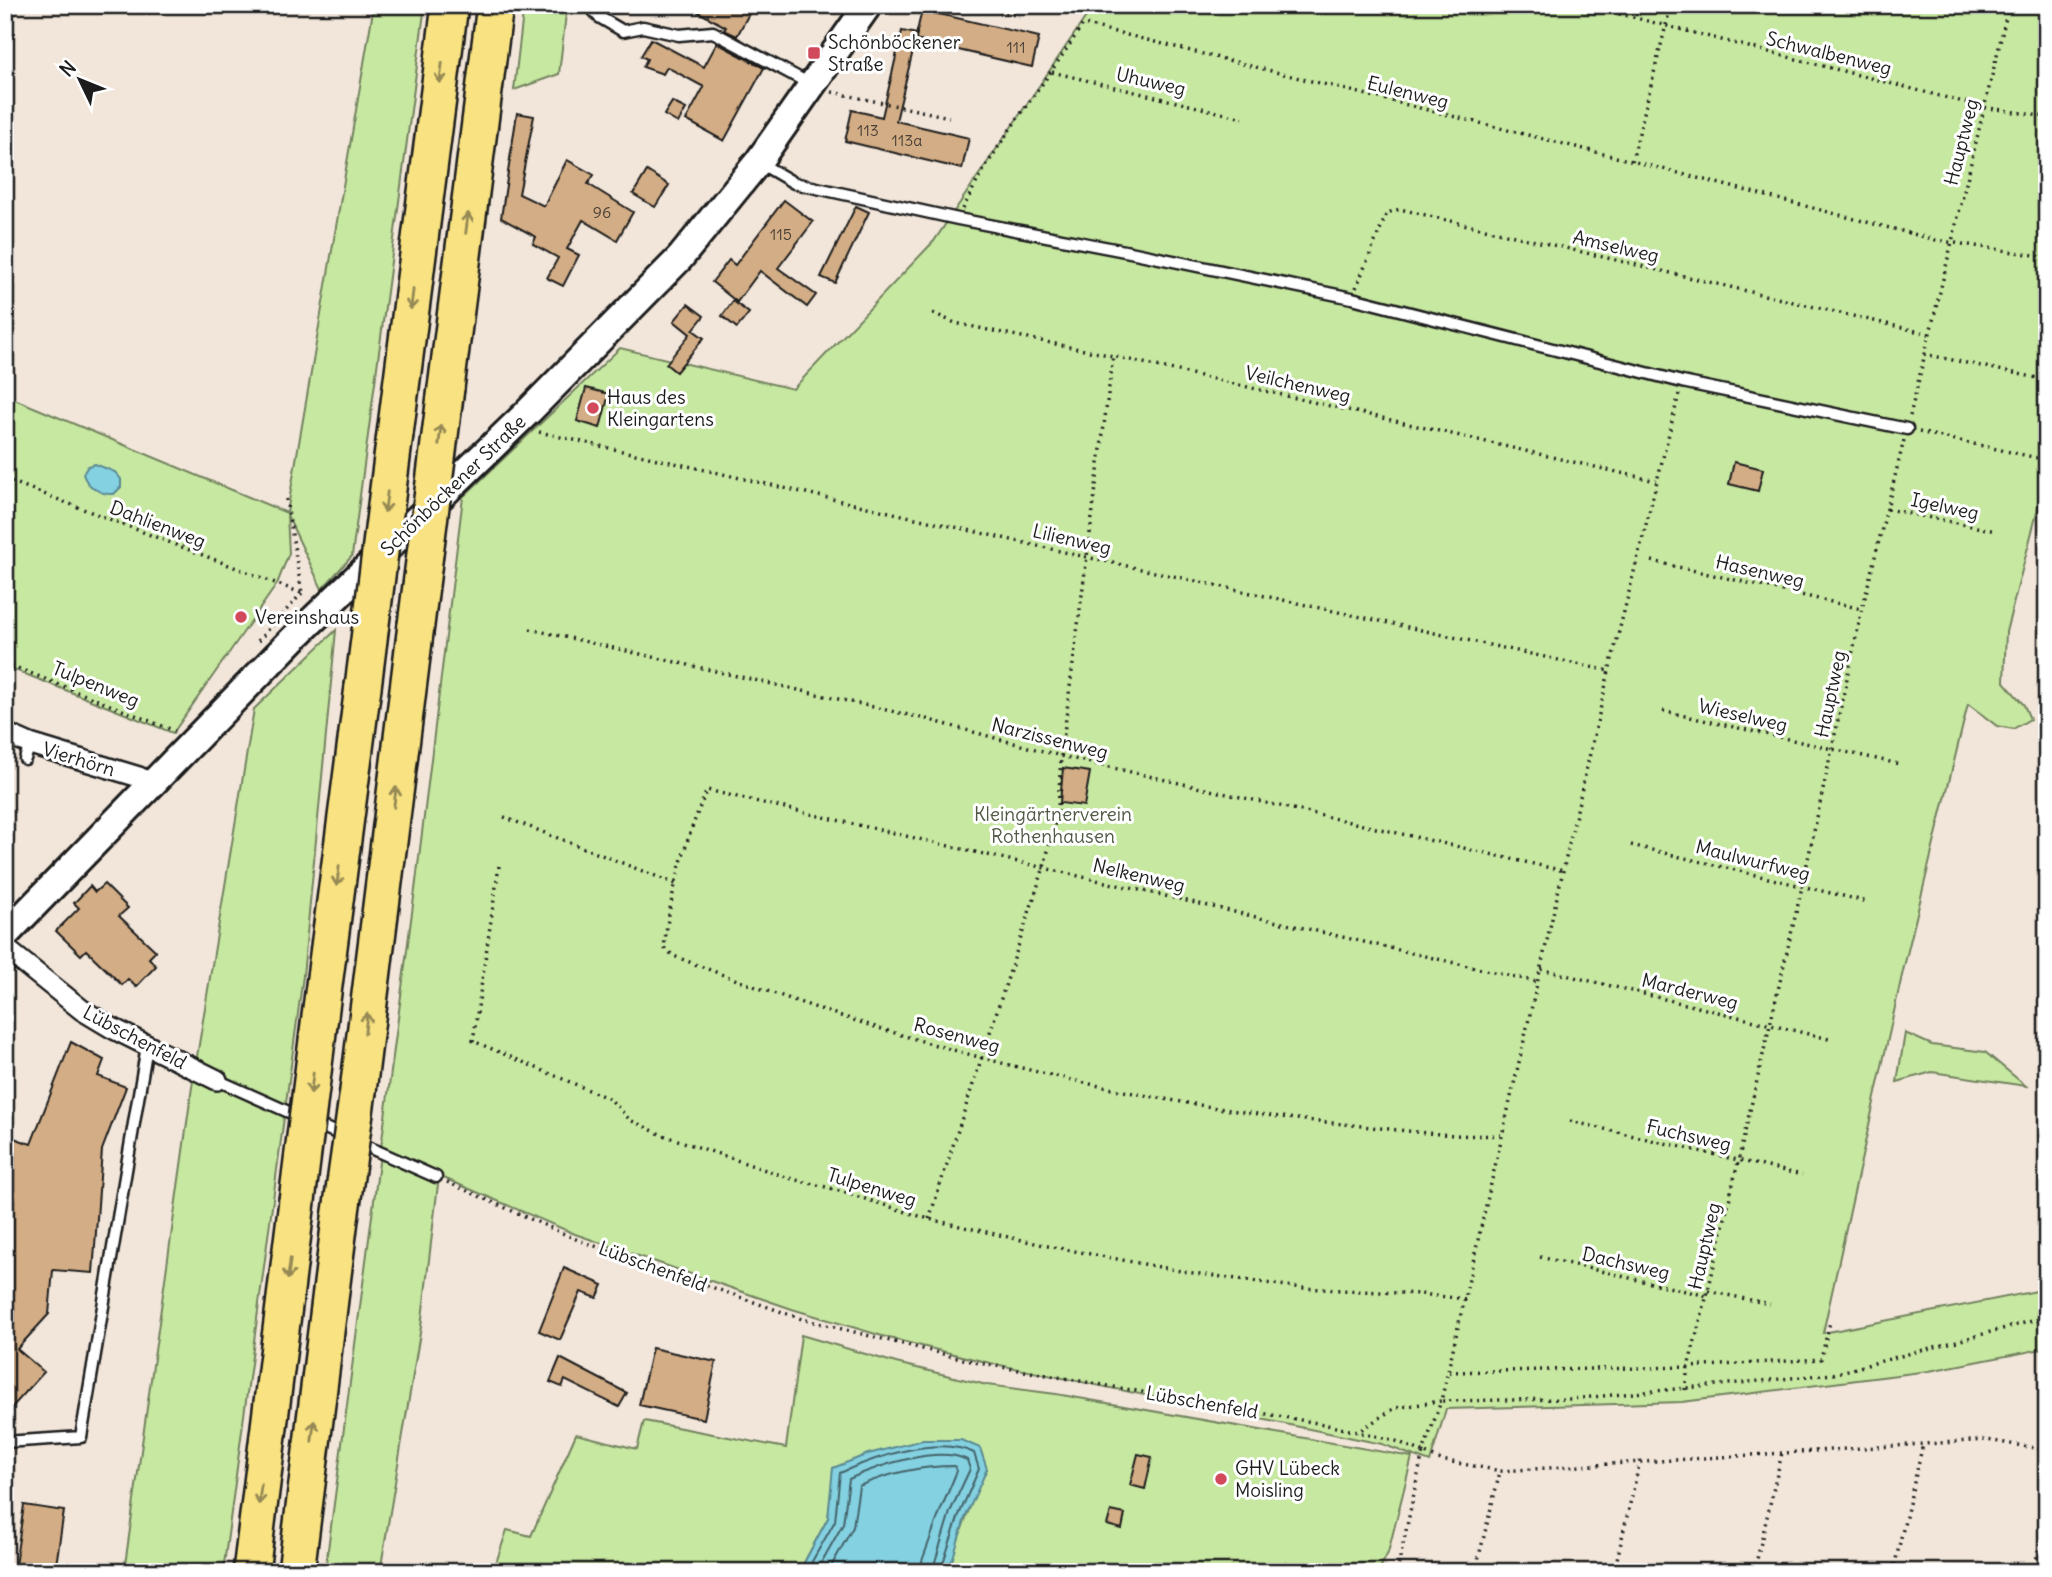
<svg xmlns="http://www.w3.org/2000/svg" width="2052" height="1577" viewBox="0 0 2052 1577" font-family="Delius,sans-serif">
	<rect width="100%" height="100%" fill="#f2e6da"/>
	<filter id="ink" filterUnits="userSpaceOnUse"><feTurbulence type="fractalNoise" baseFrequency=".0143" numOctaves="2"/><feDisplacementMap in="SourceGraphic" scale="14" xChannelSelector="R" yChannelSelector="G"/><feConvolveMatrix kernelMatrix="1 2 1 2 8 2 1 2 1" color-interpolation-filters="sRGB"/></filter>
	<g filter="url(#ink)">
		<g fill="#c7e8a1" stroke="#72825e" stroke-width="2">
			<path d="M374 5H425L352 556 322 589 287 515 289 553 277 584 173 733 5 666V395L287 513Z"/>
			<path d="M524 5H567L559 74 514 90Z"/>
			<path d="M1094 5H2047V492L2042 493 2006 632 2004 682 2024 705 2030 719 2013 729 1997 726 1968 704 1903 971 1823 1333 2047 1289V1348L1929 1371 1682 1402 1446 1409 1430 1462 1382 1444 990 1363 889 1338 792 1309 575 1234 439 1176 421 1327 380 1572H325L416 882 463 497 620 348 793 389 934 241Z"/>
			<path d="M336 630 303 976 223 1572H124L192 1087 254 709Z"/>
			<path d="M1905 1033 1932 1045 1985 1052 2026 1086 1932 1072 1897 1082Z"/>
			<path d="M801 1335 896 1363 987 1385 1056 1394 1412 1457 1388 1553 1378 1572H946L974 1496 831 1499 828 1518 799 1572H493L507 1530 531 1536 576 1434 637 1449 644 1421 786 1448Z"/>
		</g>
		<g fill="#83d1e1" stroke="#5a8992" stroke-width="2">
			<path d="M95 464 115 472 121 479V487L114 494C101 495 87 487 83 474L88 466Z"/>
			<path d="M923 1440H961L980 1448 987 1469 965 1518 953 1558 946 1572H799L828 1518 833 1468 868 1454Z"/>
		</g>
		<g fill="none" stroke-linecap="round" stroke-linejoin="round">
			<g stroke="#45646b" stroke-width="2">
				<path d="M806 1572 835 1521 840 1473C875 1457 938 1435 974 1453L979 1469 959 1515 940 1572"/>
				<path d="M816 1572 843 1524 849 1479C877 1466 938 1445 967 1460L970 1469 950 1512 932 1572"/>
				<path d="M828 1572 853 1527 859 1486C889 1473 922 1466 955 1466L957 1471 941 1509 922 1561 921 1572"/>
			</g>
		</g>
		<g fill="#d3ad85" stroke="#1c1c1c" stroke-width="2">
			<path d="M686 5H744L751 10 737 36 724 30 726 27Z"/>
			<path d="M922 10 1039 37 1032 67 915 40Z"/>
			<path d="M902 31 917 34 896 121 969 138 962 169 845 141 852 110 882 117Z"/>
			<path d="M651 39 704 67 717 43 764 68 724 141 686 120 704 87 667 67 663 74 643 67 647 59 641 56Z"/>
			<path d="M672 102 686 109 678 123 664 115Z"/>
			<path d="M517 113 534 116 519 194 544 206 567 160 594 175 588 184 633 212 617 240 583 220 567 249 579 255 563 286 547 278 558 258 533 244 536 237 501 218Z"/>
			<path d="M647 171 669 185 655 207 633 194Z"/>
			<path d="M784 200 813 222 778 268 816 295 807 307 760 271 737 302 712 282 729 260 735 265Z"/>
			<path d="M856 206 869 212 835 283 821 277Z"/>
			<path d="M733 301 749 313 737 328 722 316Z"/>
			<path d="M688 304 704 316 693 330 704 338 676 372 666 364 690 334 674 321Z"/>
			<path d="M586 388 609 394 600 428 577 421Z"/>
			<path d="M1734 462 1763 469 1758 491 1729 484Z"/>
			<path d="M1063 768 1090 772 1084 806 1060 803Z"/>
			<path d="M104 884 128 908 119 916 156 951 149 958 156 966 136 987 128 979 122 985 86 950 81 955 56 931 79 908 74 903 90 886 95 892Z"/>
			<path d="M71 1042 104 1060 98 1076 126 1087 102 1150 93 1273 53 1270 49 1314 17 1349 44 1372 5 1415V1135L31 1144Z"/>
			<path d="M564 1268 603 1285 597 1298 581 1292 560 1340 539 1331Z"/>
			<path d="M652 1348 716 1362 704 1419 639 1405Z"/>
			<path d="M560 1358 627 1393 619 1407 565 1380 562 1387 550 1382Z"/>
			<path d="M1138 1454 1152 1457 1145 1489 1130 1485Z"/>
			<path d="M24 1505 64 1511 55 1572H14Z"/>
			<path d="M1111 1511 1125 1514 1122 1529 1107 1525Z"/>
		</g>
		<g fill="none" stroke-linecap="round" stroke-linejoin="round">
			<g stroke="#1c1c1c" stroke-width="15">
				<g id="lane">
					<path d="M589 5 599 17 623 31 643 27 679 35 713 32 812 85"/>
					<path d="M758 162 794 183 958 219 1130 252 1352 298 1682 382 1907 429"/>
					<path d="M25 759 30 744"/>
					<path d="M217 1080 300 1117"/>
					<path d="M314 1123 345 1137"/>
					<path d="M359 1143 436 1177"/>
					<path d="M5 1442 81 1437 147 1046"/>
				</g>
			</g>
			<g stroke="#1c1c1c" stroke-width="24">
				<g id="street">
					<path d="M5 733 30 744 139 777 152 784"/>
					<path d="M5 948 82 1010 112 1028 217 1080"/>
				</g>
			</g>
			<g stroke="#1c1c1c" stroke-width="32">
				<path id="secondary" d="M5 935 293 639 528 412 680 258 758 162 868 5"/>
			</g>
			<g stroke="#1c1c1c" stroke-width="40">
				<g id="highway">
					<path d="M446 388 495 5"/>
					<path d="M395 434 450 5"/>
					<path d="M320 1016 363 687"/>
					<path d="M358 1091 416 625"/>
					<path d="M251 1572 297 1201"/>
					<path d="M296 1572 340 1219"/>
				</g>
			</g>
			<g stroke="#1c1c1c" stroke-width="3.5" stroke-dasharray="2 5" stroke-linecap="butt">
				<path d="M971 5 1019 16"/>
				<path d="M1585 5 1983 107 2047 117"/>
				<path d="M1052 72 1243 118"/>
				<path d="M832 92 949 117"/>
				<path d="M1632 161 1671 5"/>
				<path d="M963 209C994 143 1044 86 1083 24L1632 161 1936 240 2047 257"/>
				<path d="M1356 288 1387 213 1400 209 1929 334"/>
				<path d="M933 313 955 323 1113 356 1656 481"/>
				<path d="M1924 354 2047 380"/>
				<path d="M1679 394 1609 671 1441 1401 1571 1399 1833 1374 2047 1317"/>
				<path d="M1910 416 2009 5"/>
				<path d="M539 432 1086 557 1609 671"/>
				<path d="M1919 432 2047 460"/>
				<path d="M5 479 304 594"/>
				<path d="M286 499 302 593"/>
				<path d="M1887 509 1996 531"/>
				<path d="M1652 561 1862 609"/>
				<path d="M530 629 926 719 1061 756 1564 871"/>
				<path d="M258 641 302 593"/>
				<path d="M5 663 175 731"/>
				<path d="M1663 711 1899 764"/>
				<path d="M504 817 676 884"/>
				<path d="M1631 845 1868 902"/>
				<path d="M499 866 473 1041 610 1099 630 1120 660 1134 792 1179 830 1188 929 1219 1048 1246 1186 1272 1302 1288 1420 1294 1466 1299"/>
				<path d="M1541 969 1833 1040"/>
				<path d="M1570 1121 1802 1175"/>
				<path d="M1501 1135C1449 1138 1395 1129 1343 1124 1114 1102 888 1040 674 956L664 948C670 894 685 840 707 790L1537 982"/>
				<path d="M447 1182 578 1240 802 1319 979 1363 1323 1424 1396 1441 1423 1452 1441 1401 1395 1408 1357 1432"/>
				<path d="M929 1219 1044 867 1058 810 1061 756 1113 356"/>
				<path d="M1540 1257 1707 1296"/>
				<path d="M1708 1291 1770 1304"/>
				<path d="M1449 1372 1688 1367 1821 1359 1830 1322"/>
				<path d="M1685 1390 1688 1367 1708 1291 1802 887 1862 609 1904 440"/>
				<path d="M1397 1572 1423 1452 1441 1460 1501 1471 1987 1440 2047 1450"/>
				<path d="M1475 1572 1500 1472"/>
				<path d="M1614 1572 1640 1461"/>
				<path d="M1754 1572 1782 1453"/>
				<path d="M1893 1572 1923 1444"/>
				<path d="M2033 1572 2047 1514"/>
			</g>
			<use href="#lane" stroke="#fff" stroke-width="10"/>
			<use href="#street" stroke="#fff" stroke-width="19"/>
			<use href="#secondary" stroke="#fff" stroke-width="26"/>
			<use href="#highway" stroke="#f8e281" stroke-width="35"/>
			<g stroke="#1c1c1c" stroke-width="40" stroke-linecap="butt">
				<g id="highway-bridge">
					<path d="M416 625 446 388"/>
					<path d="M363 687 395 434"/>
					<path d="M297 1201 320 1016"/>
					<path d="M340 1219 358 1091"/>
				</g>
			</g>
			<use href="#highway-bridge" stroke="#f8e281" stroke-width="35"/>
		</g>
		<defs><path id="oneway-shaft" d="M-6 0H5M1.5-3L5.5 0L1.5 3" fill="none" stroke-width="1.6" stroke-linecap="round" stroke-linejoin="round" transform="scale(1.75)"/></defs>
		<g stroke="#958954">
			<use href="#oneway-shaft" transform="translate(441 73) rotate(97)"/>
			<use href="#oneway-shaft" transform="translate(467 223) rotate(-83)"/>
			<use href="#oneway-shaft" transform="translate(412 299) rotate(97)"/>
			<use href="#oneway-shaft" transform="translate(440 435) rotate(-83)"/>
			<use href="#oneway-shaft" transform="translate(386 502) rotate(97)"/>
			<use href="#oneway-shaft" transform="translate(395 797) rotate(-83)"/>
			<use href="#oneway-shaft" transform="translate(338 876) rotate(97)"/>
			<use href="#oneway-shaft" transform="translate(366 1023) rotate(-83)"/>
			<use href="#oneway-shaft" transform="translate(312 1083) rotate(97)"/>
			<use href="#oneway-shaft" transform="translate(289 1269) rotate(97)"/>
			<use href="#oneway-shaft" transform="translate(313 1431) rotate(-83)"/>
			<use href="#oneway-shaft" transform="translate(260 1494) rotate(97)"/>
		</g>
	</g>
	<g fill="#d1495b" stroke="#fff" stroke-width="2.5">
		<rect x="807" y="46" width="14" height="14" rx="3.5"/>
		<circle cx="593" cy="408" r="7"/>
		<circle cx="241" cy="617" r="7"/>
		<circle cx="1221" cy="1479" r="7"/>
	</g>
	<g text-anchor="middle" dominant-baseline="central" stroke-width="6" stroke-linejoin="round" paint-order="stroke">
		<g font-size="16" fill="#4a4036">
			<text x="1016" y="47">111</text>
			<text x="868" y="130">113</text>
			<text x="907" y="140">113a</text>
			<text x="602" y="212">96</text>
			<text x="781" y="234">115</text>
		</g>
		<g font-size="19" fill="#1c1c1c" stroke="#fff" text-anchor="start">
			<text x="828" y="42">Schönböckener<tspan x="828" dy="22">Straße</tspan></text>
			<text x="607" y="397">Haus des<tspan x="607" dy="22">Kleingartens</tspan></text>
			<text x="255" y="617">Vereinshaus</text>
			<text x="1235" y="1468">GHV Lübeck<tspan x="1235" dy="22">Moisling</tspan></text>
		</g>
		<g font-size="19" fill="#1c1c1c" stroke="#fff">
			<text transform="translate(1829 53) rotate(14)">Schwalbenweg</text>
			<text transform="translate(1151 81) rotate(13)">Uhuweg</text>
			<text transform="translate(1408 92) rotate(14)">Eulenweg</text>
			<text transform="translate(1961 142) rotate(-76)">Hauptweg</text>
			<text transform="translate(1616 246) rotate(13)">Amselweg</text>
			<text transform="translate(1298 384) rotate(13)">Veilchenweg</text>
			<text transform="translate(453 485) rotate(-44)">Schönböckener Straße</text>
			<text transform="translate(1945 506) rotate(12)">Igelweg</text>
			<text transform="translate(158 524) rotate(21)">Dahlienweg</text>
			<text transform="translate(1072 539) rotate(13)">Lilienweg</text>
			<text transform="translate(1760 571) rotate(13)">Hasenweg</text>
			<text transform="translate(96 684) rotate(22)">Tulpenweg</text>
			<text transform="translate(1830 694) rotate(-78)">Hauptweg</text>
			<text transform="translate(1743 715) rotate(13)">Wieselweg</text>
			<text transform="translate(1050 738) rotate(14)">Narzissenweg</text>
			<text transform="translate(79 759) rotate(17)">Vierhörn</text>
			<text transform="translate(1753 860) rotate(14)">Maulwurfweg</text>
			<text transform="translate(1139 875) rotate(13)">Nelkenweg</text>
			<text transform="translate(1690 991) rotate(14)">Marderweg</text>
			<text transform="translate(957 1035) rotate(15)">Rosenweg</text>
			<text transform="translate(135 1037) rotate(28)">Lübschenfeld</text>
			<text transform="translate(1689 1135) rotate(13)">Fuchsweg</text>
			<text transform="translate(872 1187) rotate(17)">Tulpenweg</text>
			<text transform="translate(1704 1246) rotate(-77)">Hauptweg</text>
			<text transform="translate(1626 1263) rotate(13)">Dachsweg</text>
			<text transform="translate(653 1266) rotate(20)">Lübschenfeld</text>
			<text transform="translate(1202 1402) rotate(10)">Lübschenfeld</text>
		</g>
		<g font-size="19" fill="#4f5944" stroke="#fff">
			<text x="1053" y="814">Kleingärtnerverein<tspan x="1053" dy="22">Rothenhausen</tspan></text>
		</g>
	</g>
	<rect width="2052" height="1577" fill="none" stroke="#fff" stroke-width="28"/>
	<rect x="14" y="14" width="2024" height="1549" fill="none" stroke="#1c1c1c" stroke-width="2.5" filter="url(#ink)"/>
	<g transform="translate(80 80) rotate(313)" stroke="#ffffff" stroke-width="5" paint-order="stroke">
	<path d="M0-5L12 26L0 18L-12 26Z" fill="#1c1c1c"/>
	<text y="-10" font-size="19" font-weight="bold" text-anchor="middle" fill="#1c1c1c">N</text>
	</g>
</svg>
